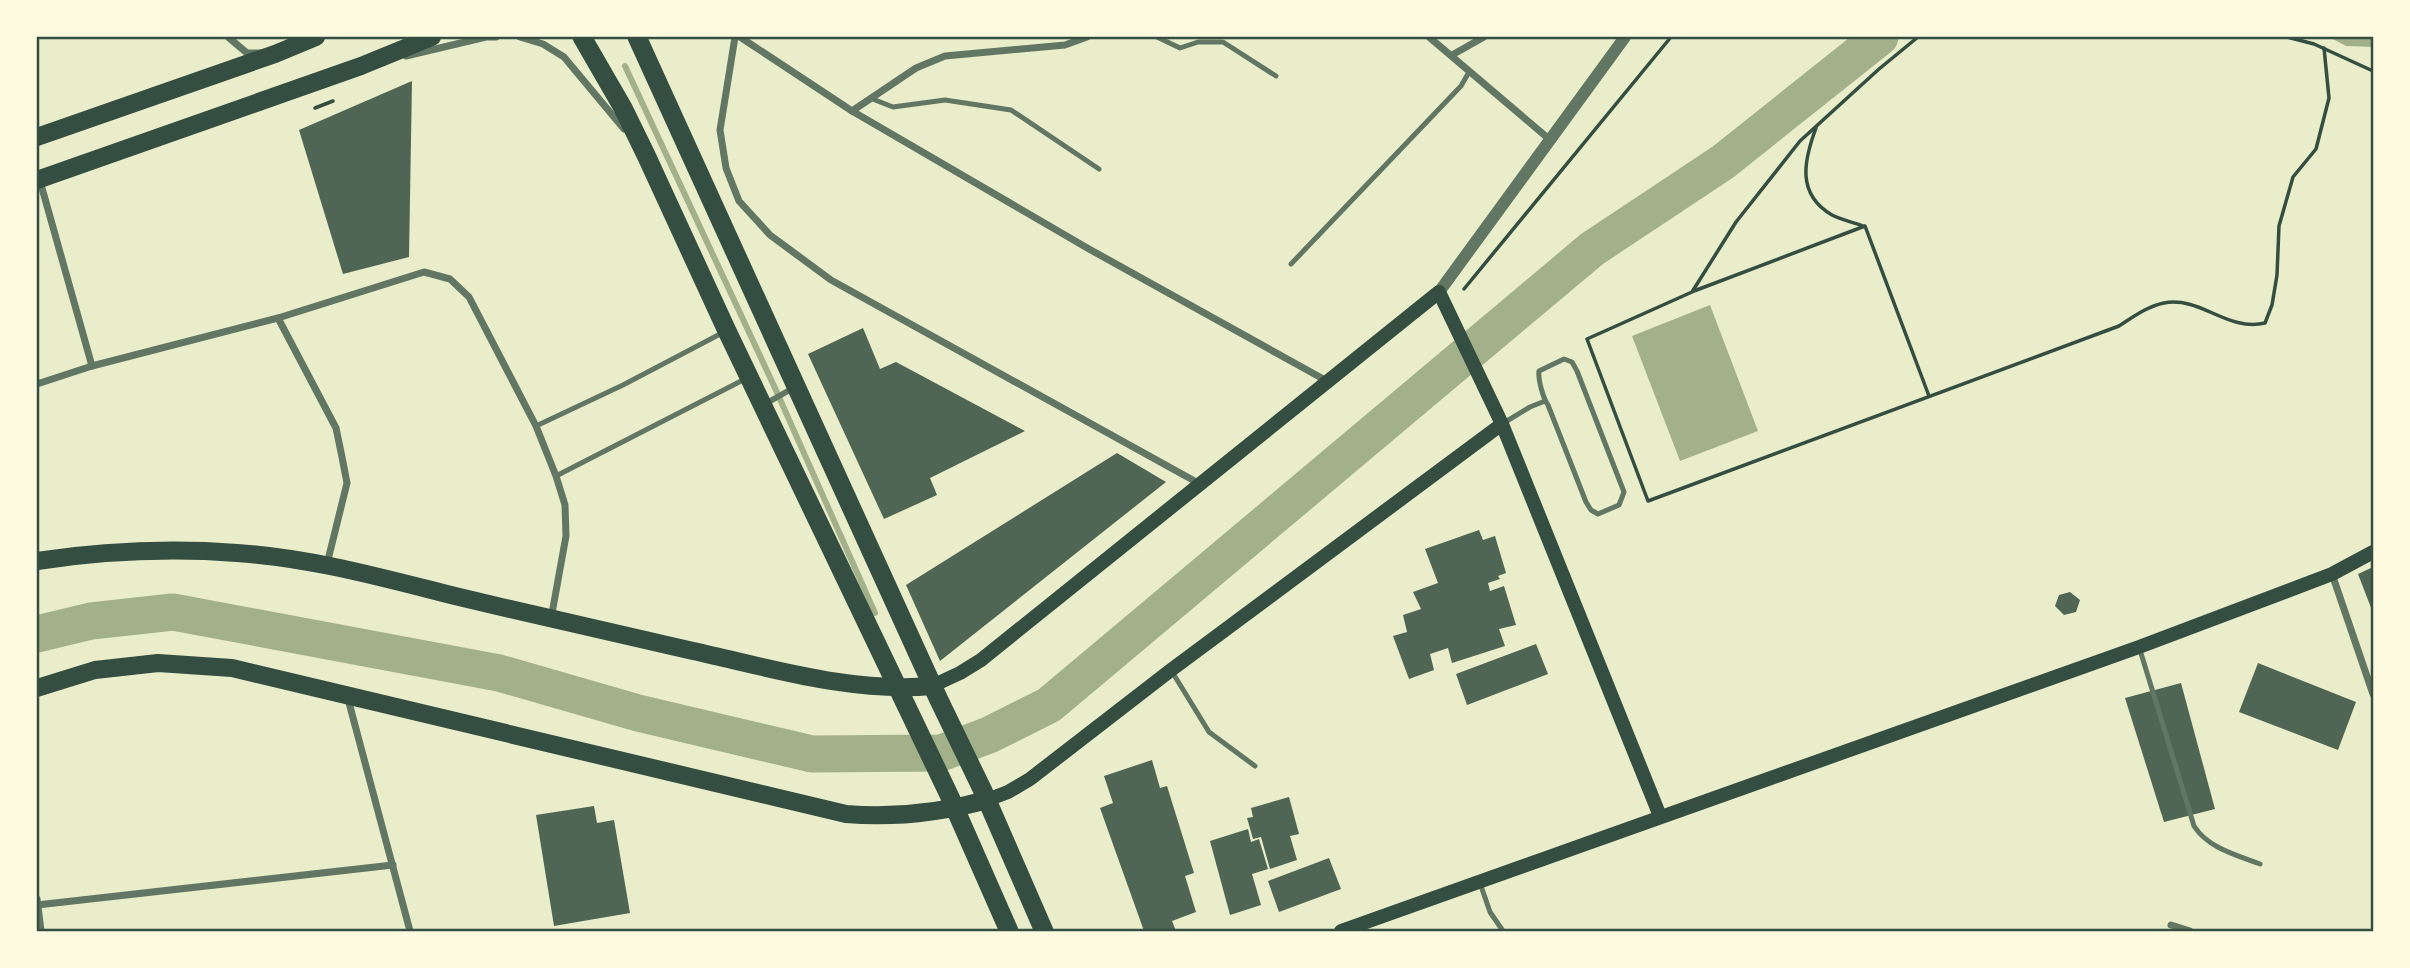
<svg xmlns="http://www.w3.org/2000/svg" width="2410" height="968" viewBox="0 0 2410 968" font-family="Figtree,sans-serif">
	<rect width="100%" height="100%" fill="#e9edc9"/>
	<g fill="#a3b18a">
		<path d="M2329 37H2373V47L2346 46Z"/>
		<path d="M1710 305 1758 431 1680 461 1632 336Z"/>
	</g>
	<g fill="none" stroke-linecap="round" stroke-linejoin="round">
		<path stroke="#a3b18a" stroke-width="6" d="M625 66 775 388 875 613"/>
		<path stroke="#a3b18a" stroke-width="37" d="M37 634 91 621 173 612 499 673 638 713 812 754 941 753 989 735 1049 705 1592 249 1723 162 1880 37"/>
	</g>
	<g fill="#4f6655">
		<path d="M412 81 409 257 343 274 299 130Z"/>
		<path d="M863 328 880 369 896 362 1025 431 930 478 937 495 884 519 808 354Z"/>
		<path d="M1117 453 1166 482 940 661 906 585Z"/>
		<path d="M1479 530 1483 540 1495 536 1506 573 1498 576 1500 579 1488 583 1490 591 1504 586 1516 625 1499 629 1505 646 1452 663 1448 648 1430 654 1434 670 1409 679 1393 636 1407 632 1403 615 1421 609 1413 592 1438 583 1425 549Z"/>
		<path d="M2373 567V613L2358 574Z"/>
		<path d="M2070 592 2080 600 2076 612 2064 615 2055 606 2059 595Z"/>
		<path d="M1536 644 1548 674 1467 705 1456 674Z"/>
		<path d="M2258 663 2356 702 2338 750 2239 712Z"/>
		<path d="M2181 683 2215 809 2164 822 2125 698Z"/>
		<path d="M1152 760 1160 788 1167 786 1194 873 1185 876 1196 912 1172 921 1176 931H1144L1100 808 1113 803 1104 776Z"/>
		<path d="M1289 797 1299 834 1290 836 1297 860 1270 869 1261 837 1253 839 1247 818 1253 817 1251 808Z"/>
		<path d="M594 806 597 823 614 820 630 913 554 926 536 815Z"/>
		<path d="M1248 829 1251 842 1259 839 1268 869 1252 874 1261 905 1230 915 1210 841Z"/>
		<path d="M1329 858 1341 889 1279 912 1268 881Z"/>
	</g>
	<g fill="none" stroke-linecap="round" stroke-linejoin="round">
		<g stroke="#344e41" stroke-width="3.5">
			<path d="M1918 37 1879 69 1800 141 1736 222 1692 292 1587 339 1648 501 2119 326C2133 317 2148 306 2164 303 2201 296 2227 332 2265 323L2272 305 2277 275 2279 226 2293 177 2316 149 2329 98 2324 48"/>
			<path d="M2287 37 2314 44 2373 71"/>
			<path d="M315 108 333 101"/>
			<path d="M1816 128C1804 160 1796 194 1832 215 1841 220 1853 222 1863 226"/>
			<path d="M1464 289 1671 37"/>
			<path d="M1694 291 1865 226 1929 396"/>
		</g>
		<g stroke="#617663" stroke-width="5">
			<path d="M1157 37 1180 48 1198 42H1223L1276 76"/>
			<path d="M870 98 893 107 945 100 1011 110 1099 169"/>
			<path d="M1291 264 1461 86 1469 72"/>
			<path d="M1564 359 1572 362 1577 371 1624 492 1619 505 1598 514 1591 510 1586 502 1548 405C1543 398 1538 380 1539 371Z"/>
			<path d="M1502 424 1530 407 1545 401"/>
			<path d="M536 426 623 385 724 332"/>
			<path d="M556 476 747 378"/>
			<path d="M2140 650 2194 826C2208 848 2236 855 2260 864"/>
			<path d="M1171 670 1209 732 1255 766"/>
			<path d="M1480 883 1490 912 1503 931"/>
		</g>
		<path stroke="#617663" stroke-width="6" d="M765 404 795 387"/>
		<g stroke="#617663" stroke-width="7">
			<path d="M228 37 247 53H260"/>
			<path d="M520 37 543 44 564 57 624 129"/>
			<path d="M735 37 720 130 726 168 739 201 770 235 831 280 1200 484"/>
			<path d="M740 37 852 111 1089 249 1327 381"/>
			<path d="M1429 37 1549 139"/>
			<path d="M1452 55 1484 37"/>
			<path d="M406 56 486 37H496"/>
			<path d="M852 111 916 68 945 56 1065 45 1087 37"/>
			<path d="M40 181 92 366"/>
			<path d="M278 318 336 428 342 457 347 483 327 564"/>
			<path d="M37 384 92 366 278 318 424 272 450 279 469 297 536 426 556 476 565 505 566 536 551 619"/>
			<path d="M2332 574 2373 694"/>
			<path d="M348 699 410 931"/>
			<path d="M37 899 41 931"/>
			<path d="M37 905 393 865"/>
			<path d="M2171 925 2190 931"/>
		</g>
		<path stroke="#617663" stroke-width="12" d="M1439 292 1625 37"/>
		<g stroke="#344e41" stroke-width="14">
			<path d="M932 686 960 673 981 660 1439 292 1502 424 1660 816"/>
			<path d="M987 800 1008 792 1030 779 1171 670 1502 424"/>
			<path d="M1341 931 2139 647 2332 574 2373 552"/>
		</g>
		<g stroke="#344e41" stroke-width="18">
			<path d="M37 137 275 54 316 37"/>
			<path d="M37 180 361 66 432 37"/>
			<path d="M37 561C103 551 171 548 237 553 312 558 383 578 455 596 534 615 613 633 693 651 771 668 851 693 932 686"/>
			<path d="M37 688 95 670 158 663 232 668 846 814C895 818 940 813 987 800"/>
		</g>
		<g stroke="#344e41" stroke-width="19">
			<path d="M582 37 623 108 646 155 727 331 950 797 1009 931"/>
			<path d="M637 37 938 698 983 791 1044 931"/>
		</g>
	</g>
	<rect width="2410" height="968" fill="none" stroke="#fefae0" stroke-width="77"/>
	<rect x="38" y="38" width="2334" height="892" fill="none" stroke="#344e41" stroke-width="2.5"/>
</svg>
